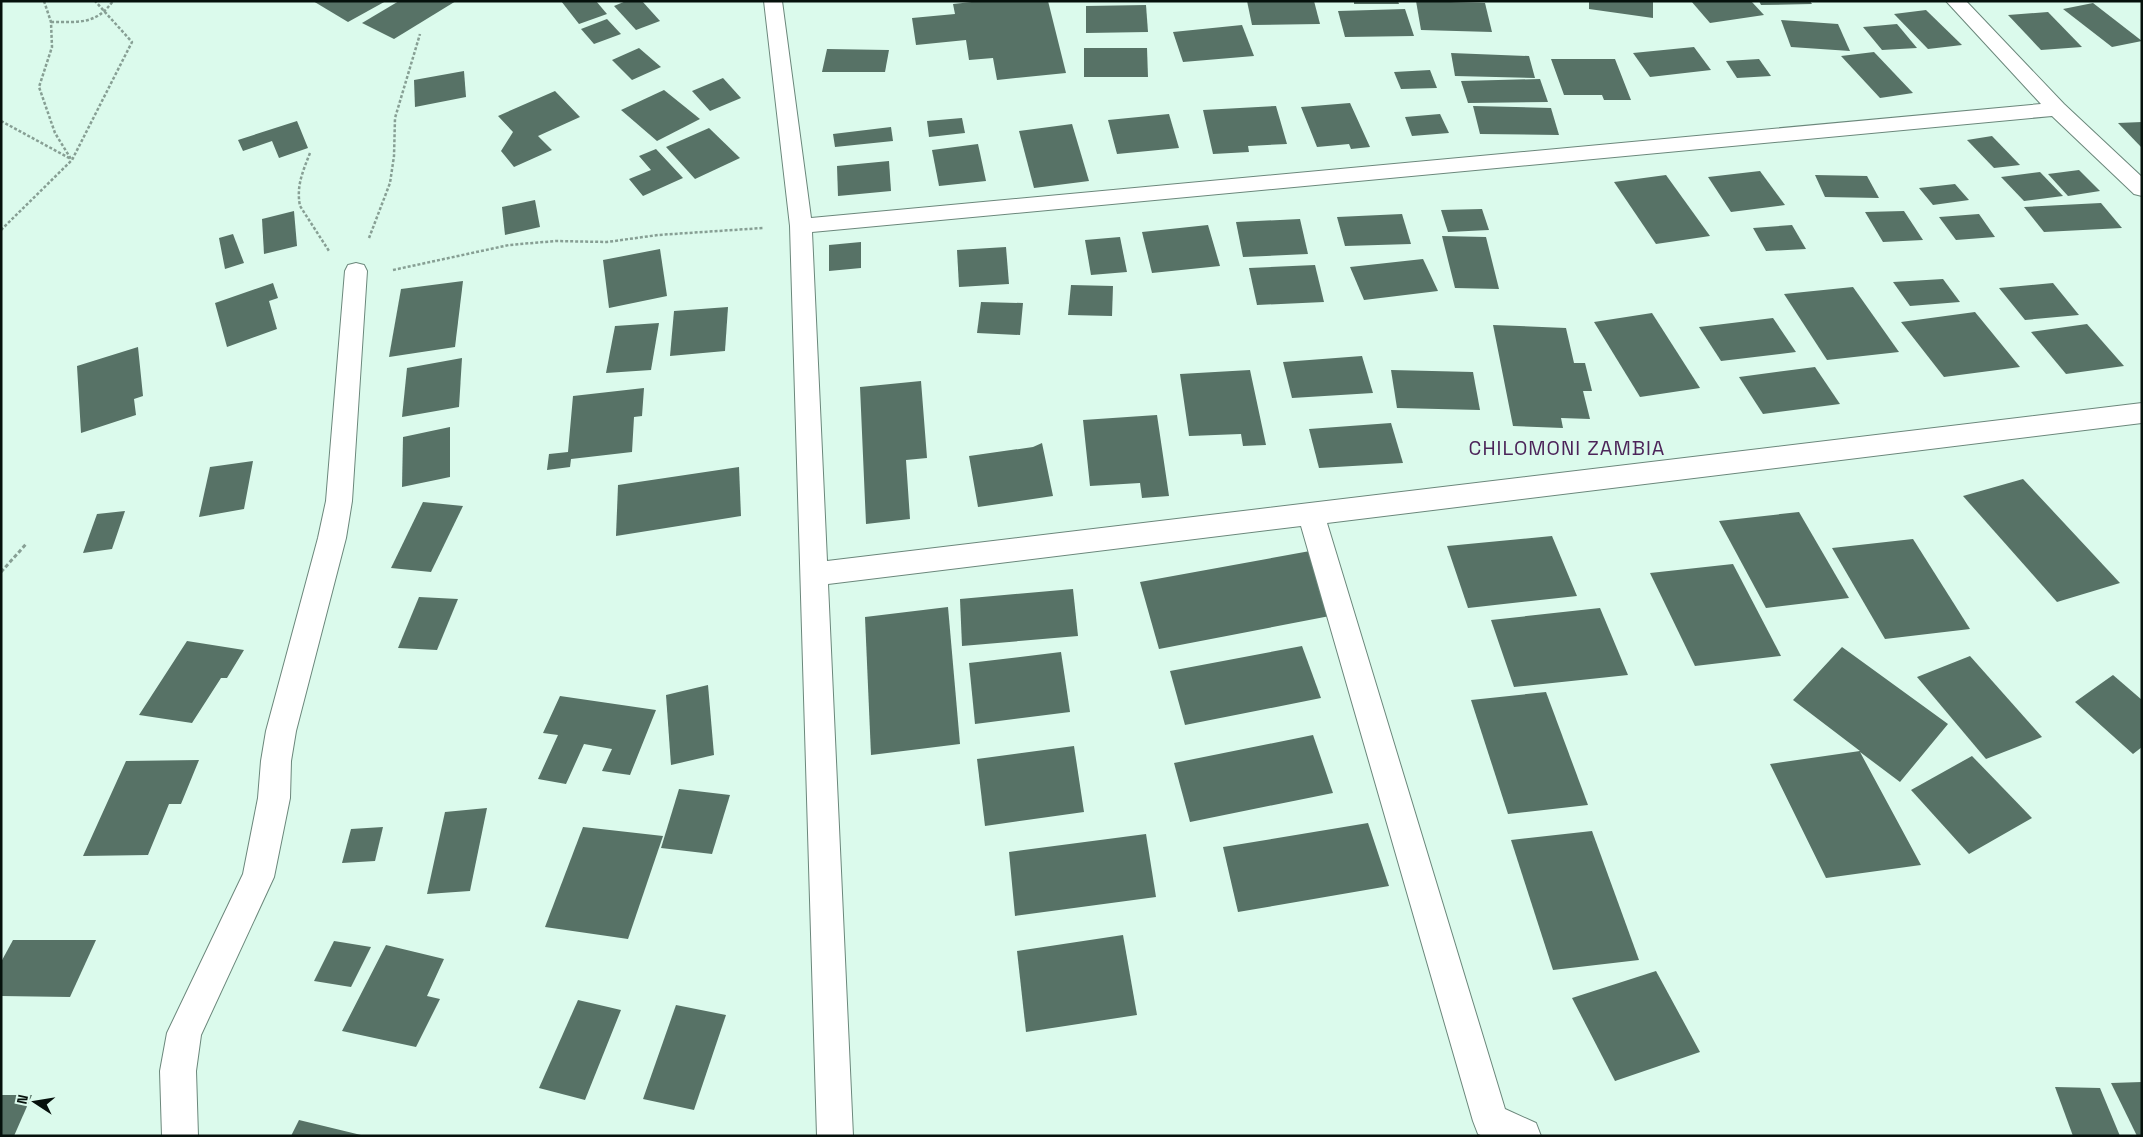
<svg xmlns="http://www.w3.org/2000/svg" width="2143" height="1137" viewBox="0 0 2143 1137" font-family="'Space Grotesk',sans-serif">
	<rect width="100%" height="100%" fill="#dbfaec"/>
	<g fill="#577266">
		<path d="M313 1H386L348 22Z"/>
		<path d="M399 1H456L394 39 362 23Z"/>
		<path d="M561 1H596L607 14 579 24Z"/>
		<path d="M626 1H642L660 21 636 30 614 6Z"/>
		<path d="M981 1H1048L1066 73 997 80 993 58 969 60 966 40 916 45 912 18 955 14 953 4Z"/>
		<path d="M1247 1H1314L1320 24 1252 25Z"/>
		<path d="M1354 1H1398L1399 4H1354Z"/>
		<path d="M1416 1 1485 3 1492 32 1421 30Z"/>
		<path d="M1589 1H1653V18L1589 9Z"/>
		<path d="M1691 1H1751L1764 15 1710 23Z"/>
		<path d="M1759 1H1810L1812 4 1761 5Z"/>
		<path d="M2093 3 2142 41 2112 47 2063 9Z"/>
		<path d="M1146 5 1148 32 1086 33V6Z"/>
		<path d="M1405 9 1414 36 1345 37 1338 11Z"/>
		<path d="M1926 10 1962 45 1928 49 1894 14Z"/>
		<path d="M2048 12 2082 47 2041 50 2008 15Z"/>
		<path d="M607 19 621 34 594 44 581 29Z"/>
		<path d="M1781 20 1838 24 1850 51 1791 47Z"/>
		<path d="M1897 24 1917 48 1882 50 1863 27Z"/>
		<path d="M1242 25 1254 56 1183 62 1173 32Z"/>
		<path d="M1694 47 1711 70 1650 77 1633 53Z"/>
		<path d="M639 48 661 67 632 80 612 60Z"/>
		<path d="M1084 48H1147L1148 77H1084Z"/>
		<path d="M827 49 889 50 885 72H822Z"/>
		<path d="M1874 52 1913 93 1880 98 1841 56Z"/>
		<path d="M1451 53 1529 56 1535 78 1455 76Z"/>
		<path d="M1551 59H1615L1631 100H1604L1602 95H1564Z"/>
		<path d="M1759 59 1771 76 1737 78 1726 61Z"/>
		<path d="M1430 70 1437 88 1401 89 1394 72Z"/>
		<path d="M464 71 466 97 415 107 414 80Z"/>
		<path d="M723 78 741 98 710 111 692 91Z"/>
		<path d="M1540 79 1548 102 1468 103 1461 81Z"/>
		<path d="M664 90 700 119 657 141 621 110Z"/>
		<path d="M555 91 580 117 538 136 552 150 514 167 501 151 513 132 498 116Z"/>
		<path d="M1350 103 1370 147 1351 149 1349 144 1317 147 1301 107Z"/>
		<path d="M1276 106 1287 144 1248 146 1249 152 1213 154 1203 110Z"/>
		<path d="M1473 106 1551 108 1559 135 1480 134Z"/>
		<path d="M1169 114 1179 148 1117 154 1108 120Z"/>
		<path d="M1440 114 1449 133 1412 136 1405 117Z"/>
		<path d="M962 118 965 133 929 137 927 121Z"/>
		<path d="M297 121 308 148 279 158 272 141 243 151 238 140Z"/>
		<path d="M2142 122V148L2118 123Z"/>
		<path d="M1072 124 1089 181 1034 188 1019 131Z"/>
		<path d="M891 127 893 141 835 147 833 134Z"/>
		<path d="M709 128 740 158 695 179 666 147Z"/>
		<path d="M1992 136 2020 165 1994 168 1967 140Z"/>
		<path d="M978 144 986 181 939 186 932 150Z"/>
		<path d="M656 149 683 178 643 196 629 179 651 170 639 156Z"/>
		<path d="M889 161 891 191 838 196 837 166Z"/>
		<path d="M2079 170 2100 191 2068 196 2048 174Z"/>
		<path d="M1760 171 1785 205 1731 212 1708 177Z"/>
		<path d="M2040 172 2063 196 2024 201 2001 177Z"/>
		<path d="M1666 175 1710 236 1656 244 1614 182Z"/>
		<path d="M1815 175 1867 176 1879 198 1825 197Z"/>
		<path d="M1955 184 1969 200 1933 205 1919 188Z"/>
		<path d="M535 200 540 227 505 235 502 207Z"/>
		<path d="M2101 203 2122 228 2044 232 2024 207Z"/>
		<path d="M1482 209 1489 230 1448 232 1441 210Z"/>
		<path d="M294 211 297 246 264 254 262 219Z"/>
		<path d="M1904 211 1923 240 1883 242 1865 212Z"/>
		<path d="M1402 214 1411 244 1345 246 1337 217Z"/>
		<path d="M1979 214 1995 237 1956 240 1939 217Z"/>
		<path d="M1300 219 1308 254 1243 257 1236 222Z"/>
		<path d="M1208 225 1220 266 1152 273 1142 232Z"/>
		<path d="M1792 225 1806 249 1766 251 1753 228Z"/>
		<path d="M233 234 244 263 225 269 219 238Z"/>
		<path d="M1442 236 1486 237 1499 289 1455 288Z"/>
		<path d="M1120 237 1127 272 1091 275 1085 240Z"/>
		<path d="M861 242V268L829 271V245Z"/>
		<path d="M1006 247 1009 284 959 287 957 250Z"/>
		<path d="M660 249 667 296 609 308 603 260Z"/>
		<path d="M1423 259 1438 291 1364 300 1350 267Z"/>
		<path d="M1315 265 1324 302 1257 305 1249 268Z"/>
		<path d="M1943 279 1960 302 1910 306 1893 282Z"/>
		<path d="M463 281 455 347 389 357 401 289Z"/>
		<path d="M273 283 278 298 269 301 277 329 227 347 215 303Z"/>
		<path d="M2053 283 2079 315 2025 320 1999 288Z"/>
		<path d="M1071 285 1113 286 1112 316 1068 315Z"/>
		<path d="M1853 287 1899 352 1827 360 1784 294Z"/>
		<path d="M981 302 1023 303 1020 335 977 333Z"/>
		<path d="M728 307 725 351 670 356 674 311Z"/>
		<path d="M1975 312 2020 367 1944 377 1901 322Z"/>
		<path d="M1652 313 1700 388 1640 397 1594 322Z"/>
		<path d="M1773 318 1796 352 1721 361 1699 327Z"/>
		<path d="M659 323 651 370 606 373 615 326Z"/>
		<path d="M2087 324 2124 366 2066 374 2031 332Z"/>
		<path d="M1493 325 1566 328 1574 363H1585L1592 391H1583L1590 419 1561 418 1563 428 1513 426Z"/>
		<path d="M138 347 143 396 134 399 136 415 81 433 77 366Z"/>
		<path d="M1362 356 1373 393 1292 398 1283 362Z"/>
		<path d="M462 358 459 407 402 417 407 368Z"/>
		<path d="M1815 367 1840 404 1763 414 1739 377Z"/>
		<path d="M1250 370 1266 445 1243 446 1241 434 1189 436 1180 374Z"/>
		<path d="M1391 370 1473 372 1480 410 1397 408Z"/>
		<path d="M921 381 927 458 906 460 910 519 866 524 860 387Z"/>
		<path d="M644 388 642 416 634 417 632 452 571 459 570 467 547 470 549 454 568 452 573 396Z"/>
		<path d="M1157 415 1169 496 1142 498 1140 483 1090 486 1083 420Z"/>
		<path d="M1391 423 1403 463 1319 468 1309 429Z"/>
		<path d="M450 427V477L402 487 403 437Z"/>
		<path d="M1042 443 1053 496 978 507 969 456 1033 447Z"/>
		<path d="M253 461 244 509 199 517 210 467Z"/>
		<path d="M739 467 741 516 616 536 618 485Z"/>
		<path d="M2023 479 2120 583 2057 602 1963 496Z"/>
		<path d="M423 502 463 506 431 572 391 568Z"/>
		<path d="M125 511 112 549 83 553 97 514Z"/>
		<path d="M1799 512 1849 598 1766 608 1719 521Z"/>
		<path d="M1552 536 1577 596 1468 608 1447 546Z"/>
		<path d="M1913 539 1970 629 1885 639 1832 548Z"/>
		<path d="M1310 551 1335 615 1159 649 1140 582Z"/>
		<path d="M1733 564 1781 656 1695 666 1650 573Z"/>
		<path d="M1073 589 1078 636 962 646 960 599Z"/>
		<path d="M419 597 458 599 437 650 398 648Z"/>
		<path d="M948 607 960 744 871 755 865 617Z"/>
		<path d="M1600 608 1628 675 1514 687 1491 620Z"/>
		<path d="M187 641 244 650 227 678H221L192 723 139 715Z"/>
		<path d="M1302 646 1321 698 1185 725 1170 671Z"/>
		<path d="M1842 647 1948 724 1900 782 1860 752 1921 865 1826 878 1770 764 1860 751 1793 700Z"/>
		<path d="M1061 652 1070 712 975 724 969 663Z"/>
		<path d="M1970 656 2042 737 1986 759 1917 677Z"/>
		<path d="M2113 675 2142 700V747L2133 754 2075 702Z"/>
		<path d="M708 685 714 755 671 765 666 695Z"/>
		<path d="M1546 692 1588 805 1508 814 1471 700Z"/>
		<path d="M560 696 656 710 630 775 602 771 612 749 584 744 566 784 538 779 558 735 543 733Z"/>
		<path d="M1313 735 1333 793 1190 822 1174 763Z"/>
		<path d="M1074 746 1084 812 985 826 977 759Z"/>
		<path d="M1972 756 2032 818 1969 854 1911 790Z"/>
		<path d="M199 760 181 804H169L148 855 83 856 126 761Z"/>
		<path d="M679 789 730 795 712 854 661 848Z"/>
		<path d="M487 808 470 891 427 894 445 812Z"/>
		<path d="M1368 823 1389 886 1238 912 1223 847Z"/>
		<path d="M383 827 375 861 342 863 351 829Z"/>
		<path d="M583 827 663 836 628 939 545 927Z"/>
		<path d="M1592 831 1639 960 1553 970 1511 840Z"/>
		<path d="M1146 834 1156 897 1015 916 1009 852Z"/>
		<path d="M1123 935 1137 1015 1026 1032 1017 951Z"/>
		<path d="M13 940H96L70 997 1 996V962Z"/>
		<path d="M334 941 371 947 351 987 314 981Z"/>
		<path d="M386 945 444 959 427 996 440 999 416 1047 342 1031Z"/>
		<path d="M1656 971 1700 1052 1615 1081 1572 998Z"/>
		<path d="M578 1000 621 1010 585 1100 539 1088Z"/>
		<path d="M676 1005 726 1015 694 1110 643 1099Z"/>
		<path d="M2142 1082V1136H2137L2111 1083Z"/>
		<path d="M2055 1087 2100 1088 2120 1136H2073Z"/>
		<path d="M1 1095H32L14 1136H1Z"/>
		<path d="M299 1120 361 1135V1136H291Z"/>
	</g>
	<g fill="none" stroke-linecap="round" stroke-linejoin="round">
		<g stroke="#6b877b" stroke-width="2">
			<g id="minor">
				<path d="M764 1H782L811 218 2041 104 1946 1H1966L2064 104 2142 177V196L2134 194 2052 116 812 232 827 561 2142 403V423L1327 523 1505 1109 1536 1123 1541 1136H1483L1478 1134 1473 1121 1301 526 828 584 853 1136H817L790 226Z"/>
				<path d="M356 263 364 265 367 271 352 501 346 538 296 731 291 761 290 798 274 877 201 1035 196 1071 198 1136H162L160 1071 167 1033 243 874 258 798 261 761 266 731 318 538 326 501 345 271 348 265Z"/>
			</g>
		</g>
		<g stroke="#879f94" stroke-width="2.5" stroke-dasharray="3 2" stroke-linecap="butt">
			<path d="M44 1 51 22 52 47 39 87 55 133 71 159"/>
			<path d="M51 22C78 22 96 25 113 1"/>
			<path d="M1 121 71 159"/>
			<path d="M310 153C303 171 296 186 300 206L329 251"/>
			<path d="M1 230 72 160 132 42 95 1"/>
			<path d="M369 238 390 183 394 156 395 118 420 34"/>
			<path d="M393 270 509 245 556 241 607 242 658 235 763 228"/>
		</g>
		<path stroke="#879f94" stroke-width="3" stroke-dasharray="4 2.5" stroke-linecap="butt" d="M1 572 27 543"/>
		<use href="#minor" fill="#fff" fill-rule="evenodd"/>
	</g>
	<g text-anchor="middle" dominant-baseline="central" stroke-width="4.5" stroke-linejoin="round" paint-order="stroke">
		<g font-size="20" letter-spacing="1" fill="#4c2459" stroke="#dbfaec">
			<text x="1567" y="448">CHILOMONI ZAMBIA</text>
		</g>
	</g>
	<rect width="2143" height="1137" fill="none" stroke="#06110c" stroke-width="5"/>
	<g transform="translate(35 1102) rotate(282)" stroke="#dbfaec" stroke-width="4" paint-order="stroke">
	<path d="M0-4L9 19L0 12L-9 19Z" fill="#06110c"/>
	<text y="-8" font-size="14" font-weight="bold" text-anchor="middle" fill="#06110c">N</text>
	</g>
</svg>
